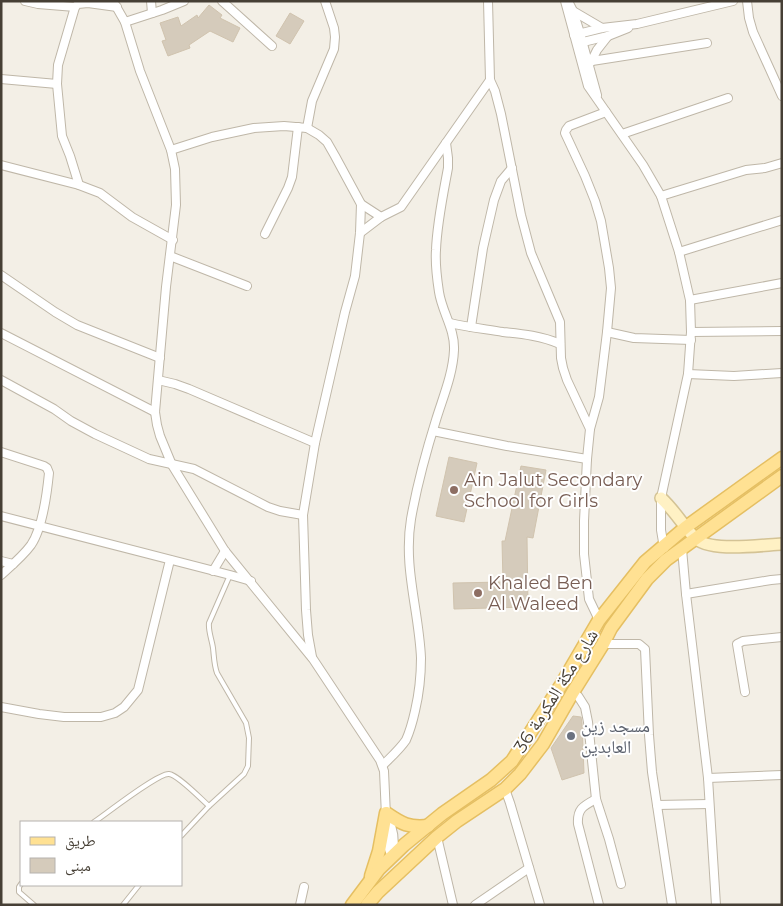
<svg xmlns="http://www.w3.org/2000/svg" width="783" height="906" viewBox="0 0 783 906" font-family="Montserrat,'Noto Naskh Arabic',sans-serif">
	<rect width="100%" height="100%" fill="#f3efe6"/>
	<g fill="#d5cbbb" stroke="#d0c3ae">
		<path d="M209 5 222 15 220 18 240 28 233 42 210 31 189 45 190 48 168 56 162 41 166 40 160 23 178 17 181 26 197 15 198 18Z"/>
		<path d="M290 13 304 21 290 44 276 36Z"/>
		<path d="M449 457 477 463 464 522 436 516Z"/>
		<path d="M521 466 546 470 533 538 527 537 528 607 454 609 453 583 503 582 502 541H505Z"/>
		<path d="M573 716 581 717 582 723 584 773 562 780 551 748Z"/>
	</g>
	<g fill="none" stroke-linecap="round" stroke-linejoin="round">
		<g stroke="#bfb7a8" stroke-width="6">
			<g id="lane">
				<path d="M94 822C106 814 158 773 169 774 178 775 201 799 209 806"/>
				<path d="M181 836 209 806 244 774 248 766 249 738 246 723 217 673C214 665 214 656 213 648 212 640 208 631 209 623L230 575"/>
				<path d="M21 884 19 887V892L34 905"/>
				<path d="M123 905 139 885"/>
			</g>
		</g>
		<g stroke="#bfb7a8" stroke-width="10">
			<g id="street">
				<path d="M25 1 38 4 75 7"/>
				<path d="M113 1 125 22 140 71 171 150 175 169 176 205 166 287 155 412 157 425 160 436 172 465 225 551 313 659 380 760 384 771 386 816"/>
				<path d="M151 1 152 13"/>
				<path d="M222 1 272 46"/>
				<path d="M488 1 490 80 495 91 501 114 521 215 531 253 560 322 561 358 563 368 567 380 590 429 587 459 584 521V554L589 599 599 620"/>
				<path d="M565 1 588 86 643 165 661 196 679 252 690 300 691 332 688 374 661 498V530L664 548"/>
				<path d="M568 1 573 11 580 33 597 95"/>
				<path d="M747 1 749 18 753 32 782 96"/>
				<path d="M573 11 602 28"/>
				<path d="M125 22 162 10 184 1"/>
				<path d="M574 35 602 28 637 24 733 1"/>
				<path d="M579 43 608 36 628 28"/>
				<path d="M592 61 707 43"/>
				<path d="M591 62 597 50 608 36"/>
				<path d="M1 79 57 84"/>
				<path d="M307 128 312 101 334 49 335 37 334 28 325 1"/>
				<path d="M622 134 728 98"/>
				<path d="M171 150 212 137 254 128 284 126 307 128 319 135 327 142 335 156 361 204 360 233 355 276 345 312 315 443 303 515 306 610 308 635 312 657"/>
				<path d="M1 165 79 185 100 193 132 217 173 240"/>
				<path d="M79 185 70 156 62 136 57 84 58 65 75 7 78 4 88 3 117 7"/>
				<path d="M661 196 746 170 765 168 782 163"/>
				<path d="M361 204 381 217"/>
				<path d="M360 233 381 217 401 207 490 80"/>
				<path d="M265 234 288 188 292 177 298 127"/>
				<path d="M679 252 782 220"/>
				<path d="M170 256 247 286"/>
				<path d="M1 275 55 312 77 325 160 358"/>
				<path d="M690 300 782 283"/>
				<path d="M450 323C467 327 485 329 503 332 523 334 542 336 560 344"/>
				<path d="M471 327 483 248 494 200 501 181 512 168"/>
				<path d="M607 332 634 338 691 340"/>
				<path d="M691 332 782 331"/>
				<path d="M1 333 155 412"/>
				<path d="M688 374 734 376 782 373"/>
				<path d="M1 380 54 409 71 421 95 434 149 459 194 469 268 507 280 511 303 515"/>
				<path d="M158 380 175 384 189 389 315 443"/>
				<path d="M590 429 599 397 607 332 611 288 609 268 601 221 595 201 585 176 565 133 566 130 569 126 606 112"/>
				<path d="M433 431 507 446 587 459"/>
				<path d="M1 452 44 466 47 468 49 473C47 493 42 529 31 545 23 556 11 566 1 575"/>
				<path d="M1 516 230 575 251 581"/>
				<path d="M682 549 686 594 708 778 716 905"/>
				<path d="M1 561 13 564"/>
				<path d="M213 571 225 551"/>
				<path d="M686 594 771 580 782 579"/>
				<path d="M603 644H639L645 649 649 735 652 772 672 905"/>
				<path d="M573 692 578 696 585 707 588 722 596 799 609 839 621 884"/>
				<path d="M745 692 737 644 743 641 782 637"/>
				<path d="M1 707 39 714 64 717H101L115 713 124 707 138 690 170 560"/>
				<path d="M383 765C391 757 400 749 406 740 410 731 413 720 415 711 419 694 421 675 421 658 419 611 403 567 411 519 417 485 426 452 436 420 443 397 453 374 454 350 455 329 442 312 439 292 437 279 435 264 436 250 437 223 443 195 448 168V158L446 143"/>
				<path d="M708 778 782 775"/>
				<path d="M505 789 510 803 540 905"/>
				<path d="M596 799C583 806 577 809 578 824L599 905"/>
				<path d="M657 805 709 804"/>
				<path d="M387 815C393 827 395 842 393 855"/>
				<path d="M386 832 389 849 392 857"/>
				<path d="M437 837 453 905"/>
				<path d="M300 905 304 887"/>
				<path d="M475 905 529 868"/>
			</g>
		</g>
		<g stroke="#d4c395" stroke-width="14">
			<path id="secondary" d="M661 498C675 511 682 524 694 537 708 553 761 545 782 544"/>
		</g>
		<g stroke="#e5bf62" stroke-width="15">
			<g id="primary">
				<path d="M371 876 379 851 386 813C402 824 409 828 428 826"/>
				<path d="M352 905 379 869 404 845 442 814 491 780 512 761 561 685 599 620 645 562 686 527 782 458"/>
				<path d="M367 905 378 892 437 837 457 821 505 789 520 774 543 744 573 692 603 644 611 628 647 579 666 560 782 476"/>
			</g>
		</g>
		<use href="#lane" stroke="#fff" stroke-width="4"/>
		<use href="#street" stroke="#fff" stroke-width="8"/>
		<use href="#secondary" stroke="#fff1c4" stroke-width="11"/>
		<use href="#primary" stroke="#ffe193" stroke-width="12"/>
	</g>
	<g fill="#8d6e63" stroke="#fff" stroke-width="2">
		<circle cx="454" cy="490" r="5"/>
		<circle cx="478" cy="593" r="5"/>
	</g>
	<circle fill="#6b7280" stroke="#fff" stroke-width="2" cx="571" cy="736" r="5"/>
	<g text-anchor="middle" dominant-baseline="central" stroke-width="4" stroke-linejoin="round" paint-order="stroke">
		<g font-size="18" fill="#785e54" stroke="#fff" text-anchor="start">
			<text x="464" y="480">Ain Jalut Secondary<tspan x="464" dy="21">School for Girls</tspan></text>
			<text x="488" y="583">Khaled Ben<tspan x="488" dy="21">Al Waleed</tspan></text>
		</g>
		<g font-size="18" fill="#463f35" stroke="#fff">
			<text transform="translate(556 691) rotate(-58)">شارع مكة المكرمة 36</text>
		</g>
		<g font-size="18" fill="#5b616d" stroke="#fff" text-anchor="start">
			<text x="581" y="726">مسجد زين<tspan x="581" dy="21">العابدين</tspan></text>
		</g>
	</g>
	<rect width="783" height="906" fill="none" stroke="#463f35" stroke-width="5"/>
	<rect x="20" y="821" width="162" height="65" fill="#ffffff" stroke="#b5b2ae"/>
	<rect x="30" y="837" width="25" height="8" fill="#ffe193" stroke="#b5b2ae"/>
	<text x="65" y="846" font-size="15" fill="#463f35">طريق</text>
	<rect x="30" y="858" width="25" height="15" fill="#d5cbbb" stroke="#b5b2ae"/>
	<text x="65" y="871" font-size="15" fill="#463f35">مبنى</text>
</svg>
